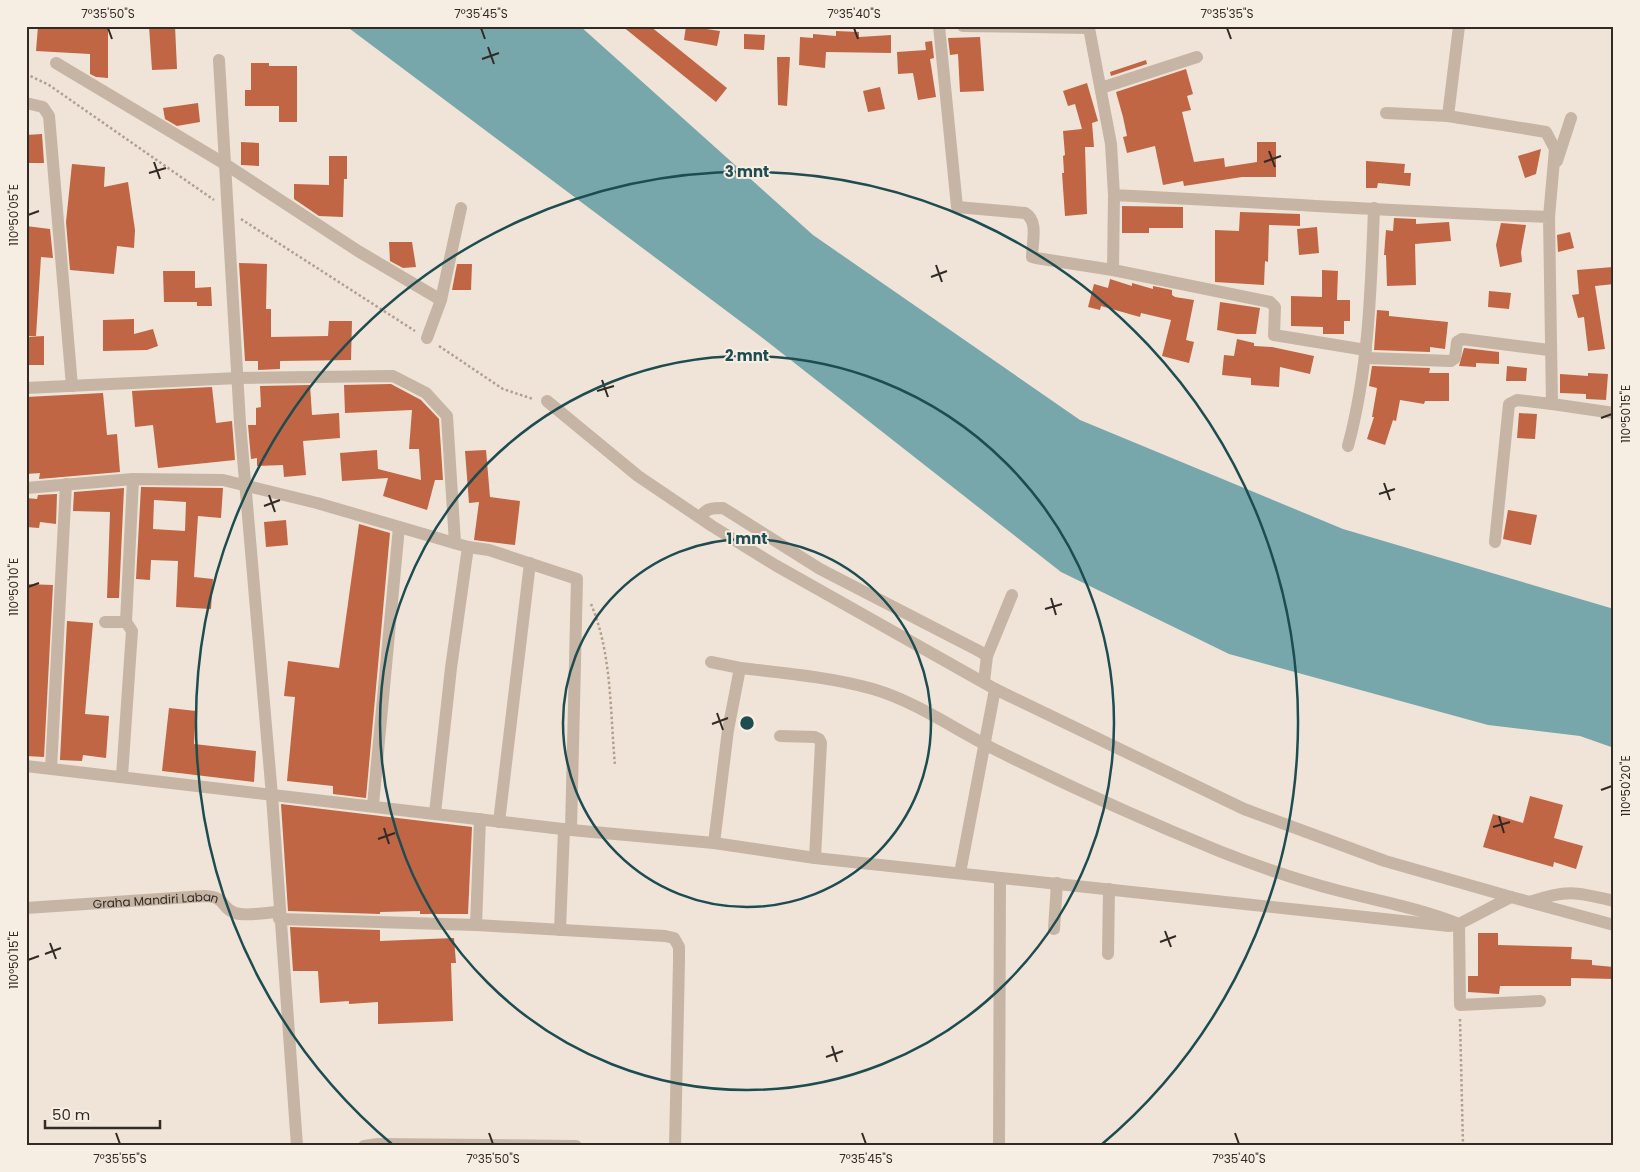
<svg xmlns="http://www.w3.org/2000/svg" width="1640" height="1172" viewBox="0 0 1640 1172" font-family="Poppins,sans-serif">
	<rect width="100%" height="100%" fill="#efe4d7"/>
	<path fill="#78a7ab" d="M346 26H580L813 235 1080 420 1343 529 1614 609V748L1580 736 1488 725 1229 654 1061 572 760 336Z"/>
	<g fill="#c06644" fill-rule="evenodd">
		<path d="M38 26 108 28V78L96 77 90 74V54L36 51Z"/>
		<path d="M149 26H175L177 69 152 70Z"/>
		<path d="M622 26H650L727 88 716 102Z"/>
		<path d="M686 26 720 31 717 46 684 40Z"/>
		<path d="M836 31 859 32V37L891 35V53L826 52 825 68 799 65 800 37 813 38V34L836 36Z"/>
		<path d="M744 34 765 35 764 50 744 49Z"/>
		<path d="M980 37 984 91 960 92 958 54 950 55 948 38Z"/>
		<path d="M932 41 934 58 930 59 936 97 918 100 913 73 898 74 897 52 926 50 925 42Z"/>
		<path d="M777 57H790L787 106 778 105Z"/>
		<path d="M1146 60 1147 64 1111 76 1110 72Z"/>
		<path d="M251 63H269V66H297V122H279V106H245V90H251Z"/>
		<path d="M1186 69 1193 94 1187 96 1191 110 1182 112 1194 162 1224 158 1225 167 1257 162V142H1276V177H1242L1184 186 1183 181 1163 185 1155 146 1127 153 1123 137 1127 136 1123 117 1116 92Z"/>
		<path d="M1087 83 1098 121 1092 123 1094 147H1085L1087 214 1065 216 1062 173H1064L1063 156 1065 155 1063 131 1082 129 1075 104 1068 106 1063 91Z"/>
		<path d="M880 87 885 109 868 112 863 91Z"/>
		<path d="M198 103 200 122 177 126 165 119 163 108Z"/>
		<path d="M42 134 44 163H26V135Z"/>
		<path d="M241 142 259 143V166L241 165Z"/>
		<path d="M1541 149 1536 174 1525 178 1518 156Z"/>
		<path d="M329 156H347V179H344L343 217 319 216 294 199V184L329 185Z"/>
		<path d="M1366 161 1405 164 1404 173H1411L1410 186 1378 183 1377 188H1366Z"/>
		<path d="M72 164 105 167 104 187 128 182 135 230 134 248 117 246 114 274 70 270 66 222Z"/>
		<path d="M1122 206 1183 207V228H1149V233H1122Z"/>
		<path d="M1240 212 1300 214V226L1269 225 1268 262 1265 261 1264 285 1215 282V230L1239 231Z"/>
		<path d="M1394 218 1416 219V224L1449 222 1451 241 1415 244 1416 285 1387 286 1386 255H1384L1386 230 1393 231Z"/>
		<path d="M1501 223 1526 225 1521 252 1522 262 1500 267 1496 245Z"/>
		<path d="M26 226 50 229 53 258 41 257 36 336H26Z"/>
		<path d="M1317 227 1319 253 1299 255 1297 229Z"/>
		<path d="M1570 232 1574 248 1558 252 1557 235Z"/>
		<path d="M389 242H412L416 267 403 268 390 261Z"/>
		<path d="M239 263 267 264 266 309H271V337L328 336 329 321H352L351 360 280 361V369L258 370V361H245Z"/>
		<path d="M457 264H472L471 290H452Z"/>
		<path d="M1613 267 1614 284 1595 286 1605 349 1588 351 1584 317 1578 318 1572 295 1579 294 1577 270Z"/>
		<path d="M1322 270 1338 271 1337 300H1350V321H1344V334H1323V327L1291 326V296L1322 297Z"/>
		<path d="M163 271H195V288L211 287 212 306H197V302H164Z"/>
		<path d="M1110 279 1132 286V283L1153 289V286L1172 290V295L1175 297 1194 300 1186 340 1194 342 1189 363 1162 356 1171 320 1141 313 1140 317 1101 306 1100 310 1088 307 1094 284 1108 288Z"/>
		<path d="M1489 291 1511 293 1509 309 1488 307Z"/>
		<path d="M1220 302 1260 308 1256 334H1237L1217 330Z"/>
		<path d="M1377 310 1389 311V316L1448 322 1445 349 1430 347V352L1374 350Z"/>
		<path d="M134 319V334L153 329 158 346 147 350 103 351V320Z"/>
		<path d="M44 336V365H26V337Z"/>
		<path d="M1237 339 1254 343V346L1272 347 1314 356 1310 374 1280 367 1279 387 1251 385V378L1222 375 1224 355 1234 356Z"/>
		<path d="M1464 348 1499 352V364L1476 363V367L1459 366Z"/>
		<path d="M1372 366 1430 368 1429 373H1449V401H1425L1424 404 1400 400 1396 421 1393 420 1385 445 1367 439 1374 417H1372L1377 388 1369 386Z"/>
		<path d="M1507 366 1527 368 1526 381H1506Z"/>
		<path d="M1588 373 1608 374 1606 400 1586 399V394L1560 393V374L1588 376Z"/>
		<path d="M391 384 421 400 439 419 443 480H435L427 510 383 496 388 478 342 481 340 453 377 450 378 469 421 480 419 449H409L412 410 345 413 344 385Z"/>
		<path d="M310 385 312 415 339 413 340 438 303 441 306 475 284 477 283 465 257 466V458L251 459 248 425H256V408L261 407 260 386Z"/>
		<path d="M212 387 216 423 232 421 235 460 158 468 153 425 135 427 132 391Z"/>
		<path d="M103 393 107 435 117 434 120 472 39 479 40 473 26 474V397Z"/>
		<path d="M1519 413 1537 414 1535 439 1517 438Z"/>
		<path d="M486 450 490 497 520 501 515 545 474 540 479 502 469 503 465 451Z"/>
		<path d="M141 487 223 488 221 518 198 516 194 577 213 579 211 609 176 607 178 561 151 560 150 580 136 579ZM154 500 186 502 185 531 153 529Z"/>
		<path d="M124 488 119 598H107L110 512 73 511 74 492Z"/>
		<path d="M57 494 56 524 40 522 39 528 26 527V498L37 499 38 495Z"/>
		<path d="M1508 510 1537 515 1531 545 1503 539Z"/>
		<path d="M286 520 288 545 266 547 264 522Z"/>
		<path d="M359 524 390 533 366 798 333 794V786L287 781 295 697 284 696 288 661 339 668Z"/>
		<path d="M26 584 53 585 44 757 26 756Z"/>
		<path d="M67 621 93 623 85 714 109 716 106 758 83 755 82 761 60 760Z"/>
		<path d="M169 708 196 711 194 744 256 751 254 782 162 771Z"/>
		<path d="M1530 796 1563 805 1554 838 1583 846 1576 869 1554 862 1553 867 1483 847 1493 814 1523 823Z"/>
		<path d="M281 804 472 827 468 914H420V911L380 912V914L288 911Z"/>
		<path d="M290 927 380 930V941L454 938 456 963H451L453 1021 378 1024V1002L349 1004V1001L320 1003 318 971H293Z"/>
		<path d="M1478 933H1498V945L1572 947 1571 959 1592 960V965L1614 967V979L1571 978V986H1500L1499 994 1468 992V976H1478Z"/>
	</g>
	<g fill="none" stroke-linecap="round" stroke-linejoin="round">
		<g stroke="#b29f8e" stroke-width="2.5" stroke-dasharray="2.5 2.5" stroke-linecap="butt">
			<path d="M26 74 49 85 214 200"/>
			<path d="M241 219 415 331"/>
			<path d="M439 346 503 389 533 399"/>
			<path d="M591 604C612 653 610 712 615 765"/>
			<path d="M1460 1019 1463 1146"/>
		</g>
		<g stroke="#c6b5a4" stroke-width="12">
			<path d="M939 26 957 207 1025 213C1039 221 1032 243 1032 257L1036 258 1113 270 1270 302 1275 307 1274 335 1366 350"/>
			<path d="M963 26 1089 28 1111 144 1114 195C1259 202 1404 212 1549 217L1552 404 1614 413"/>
			<path d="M1459 26 1448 116 1546 132 1555 149 1549 217"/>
			<path d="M219 60 240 423 272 796 297 1146"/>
			<path d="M56 63 225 164 358 251 441 300 427 338"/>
			<path d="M1101 88 1197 57"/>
			<path d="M26 103 43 107 49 116 72 386"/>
			<path d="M1386 113 1448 116"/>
			<path d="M1557 161 1571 118"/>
			<path d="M1113 270 1114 195"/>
			<path d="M441 300 461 208"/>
			<path d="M1366 358 1451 361 1455 358 1457 342 1462 339 1549 350"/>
			<path d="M26 388 238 378 393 376 426 393 447 416 455 543"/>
			<path d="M547 401 638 476 712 526 775 565 995 689 1244 809 1385 861 1511 897"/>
			<path d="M1348 446C1369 368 1371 288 1374 208"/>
			<path d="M26 488 133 479 223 480 317 503 468 547 489 550 577 579 571 830"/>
			<path d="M701 516C707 508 712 508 723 508L820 569 979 651 987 656 984 682"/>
			<path d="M1495 542 1509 404 1517 400 1552 404"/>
			<path d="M105 622H126L132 631 122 776"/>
			<path d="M126 622 133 479"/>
			<path d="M987 656 1012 595"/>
			<path d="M711 662 740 668 728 730 714 843"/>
			<path d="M740 668C784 673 830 677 873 689 917 702 954 729 994 749 1068 786 1143 820 1219 851 1257 866 1297 880 1336 890 1378 901 1419 908 1459 924L1460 1005 1540 1001"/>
			<path d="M780 736 815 737 819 739 821 743 815 858"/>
			<path d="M26 766 571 830 714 843 815 858 1449 926 1459 924 1511 897 1614 925"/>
			<path d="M51 769 66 484"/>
			<path d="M373 805 399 527"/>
			<path d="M435 813 451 668 468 547"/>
			<path d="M499 822 530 563"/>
			<path d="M960 873 995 689"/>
			<path d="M1530 902C1567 889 1577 892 1614 901"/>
			<path id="s1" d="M26 908 205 896C227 897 220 908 235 913 247 917 266 912 279 912"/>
			<path d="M279 919 476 925 665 936 674 938 679 947V961L675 1146"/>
			<path d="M476 925 480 819"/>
			<path d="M1054 929 1057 883"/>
			<path d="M560 930 564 829"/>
			<path d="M1108 954 1109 889"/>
			<path d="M364 1146 378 1144 576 1146"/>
			<path d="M999 1146 1000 878"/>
		</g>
	</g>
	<path fill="none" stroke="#322a25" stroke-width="2" d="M108 28 112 39M481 28 485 39M854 28 858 39M1227 28 1231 39M488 47 494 64M482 59 499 53M1269 151 1275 167M154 162 160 179M1264 162 1281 156M149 173 166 168M28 215 39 211M936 265 942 282M931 277 947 271M602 380 608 397M597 391 614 386M1601 418 1612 414M1384 483 1390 500M1379 494 1395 489M269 495 275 512M264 506 280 500M28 587 39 583M1051 598 1056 615M1045 609 1062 604M717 713 723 730M712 724 728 718M1601 790 1612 786M1499 816 1504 833M1493 827 1510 822M384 828 389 844M378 839 395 833M1165 931 1171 947M1160 942 1176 936M50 943 56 959M45 954 61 948M28 960 39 956M832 1046 837 1062M826 1057 843 1051M116 1133 120 1144M489 1133 493 1144M862 1133 866 1144M1235 1133 1239 1144"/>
	<g fill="none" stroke="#1d4c51" stroke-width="2.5">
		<circle cx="747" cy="723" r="184"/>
		<circle cx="747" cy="723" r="367"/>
		<path d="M393 1145A551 551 0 1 1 1101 1145"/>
	</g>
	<g text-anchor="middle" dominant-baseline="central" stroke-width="4" stroke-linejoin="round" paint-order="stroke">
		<g font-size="12" fill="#322a25" stroke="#f7eee3">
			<text stroke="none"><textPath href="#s1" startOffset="130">Graha Mandiri Laban</textPath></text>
		</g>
	</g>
	<circle cx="747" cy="723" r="8" fill="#1d4c51" stroke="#f7eee3" stroke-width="2.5"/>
	<g font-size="15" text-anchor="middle" font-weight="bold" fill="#1d4c51" stroke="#f7eee3" stroke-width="4" stroke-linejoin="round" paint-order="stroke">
		<text x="747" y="177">3 mnt</text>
		<text x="747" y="361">2 mnt</text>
		<text x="747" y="544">1 mnt</text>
	</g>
	<rect width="1640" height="1172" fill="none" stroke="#f7eee3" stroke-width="55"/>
	<path d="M45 1120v8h115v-8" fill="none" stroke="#322a25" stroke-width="2.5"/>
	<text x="52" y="1120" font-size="15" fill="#322a25" stroke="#f7eee3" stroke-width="4" paint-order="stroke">50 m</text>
	<rect x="28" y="28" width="1584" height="1116" fill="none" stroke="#322a25" stroke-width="2"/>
	<g font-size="12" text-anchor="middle" fill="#322a25">
		<text x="108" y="18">7°35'50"S</text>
		<text x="481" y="18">7°35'45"S</text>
		<text x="854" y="18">7°35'40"S</text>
		<text x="1227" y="18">7°35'35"S</text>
		<text transform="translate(14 215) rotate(-90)" y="4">110°50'05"E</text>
		<text transform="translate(1626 414) rotate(-90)" y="4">110°50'15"E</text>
		<text transform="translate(14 587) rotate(-90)" y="4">110°50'10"E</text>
		<text transform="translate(1626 786) rotate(-90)" y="4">110°50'20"E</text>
		<text transform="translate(14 960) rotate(-90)" y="4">110°50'15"E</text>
		<text x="120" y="1163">7°35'55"S</text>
		<text x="493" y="1163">7°35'50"S</text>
		<text x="866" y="1163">7°35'45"S</text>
		<text x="1239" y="1163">7°35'40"S</text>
	</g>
</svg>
